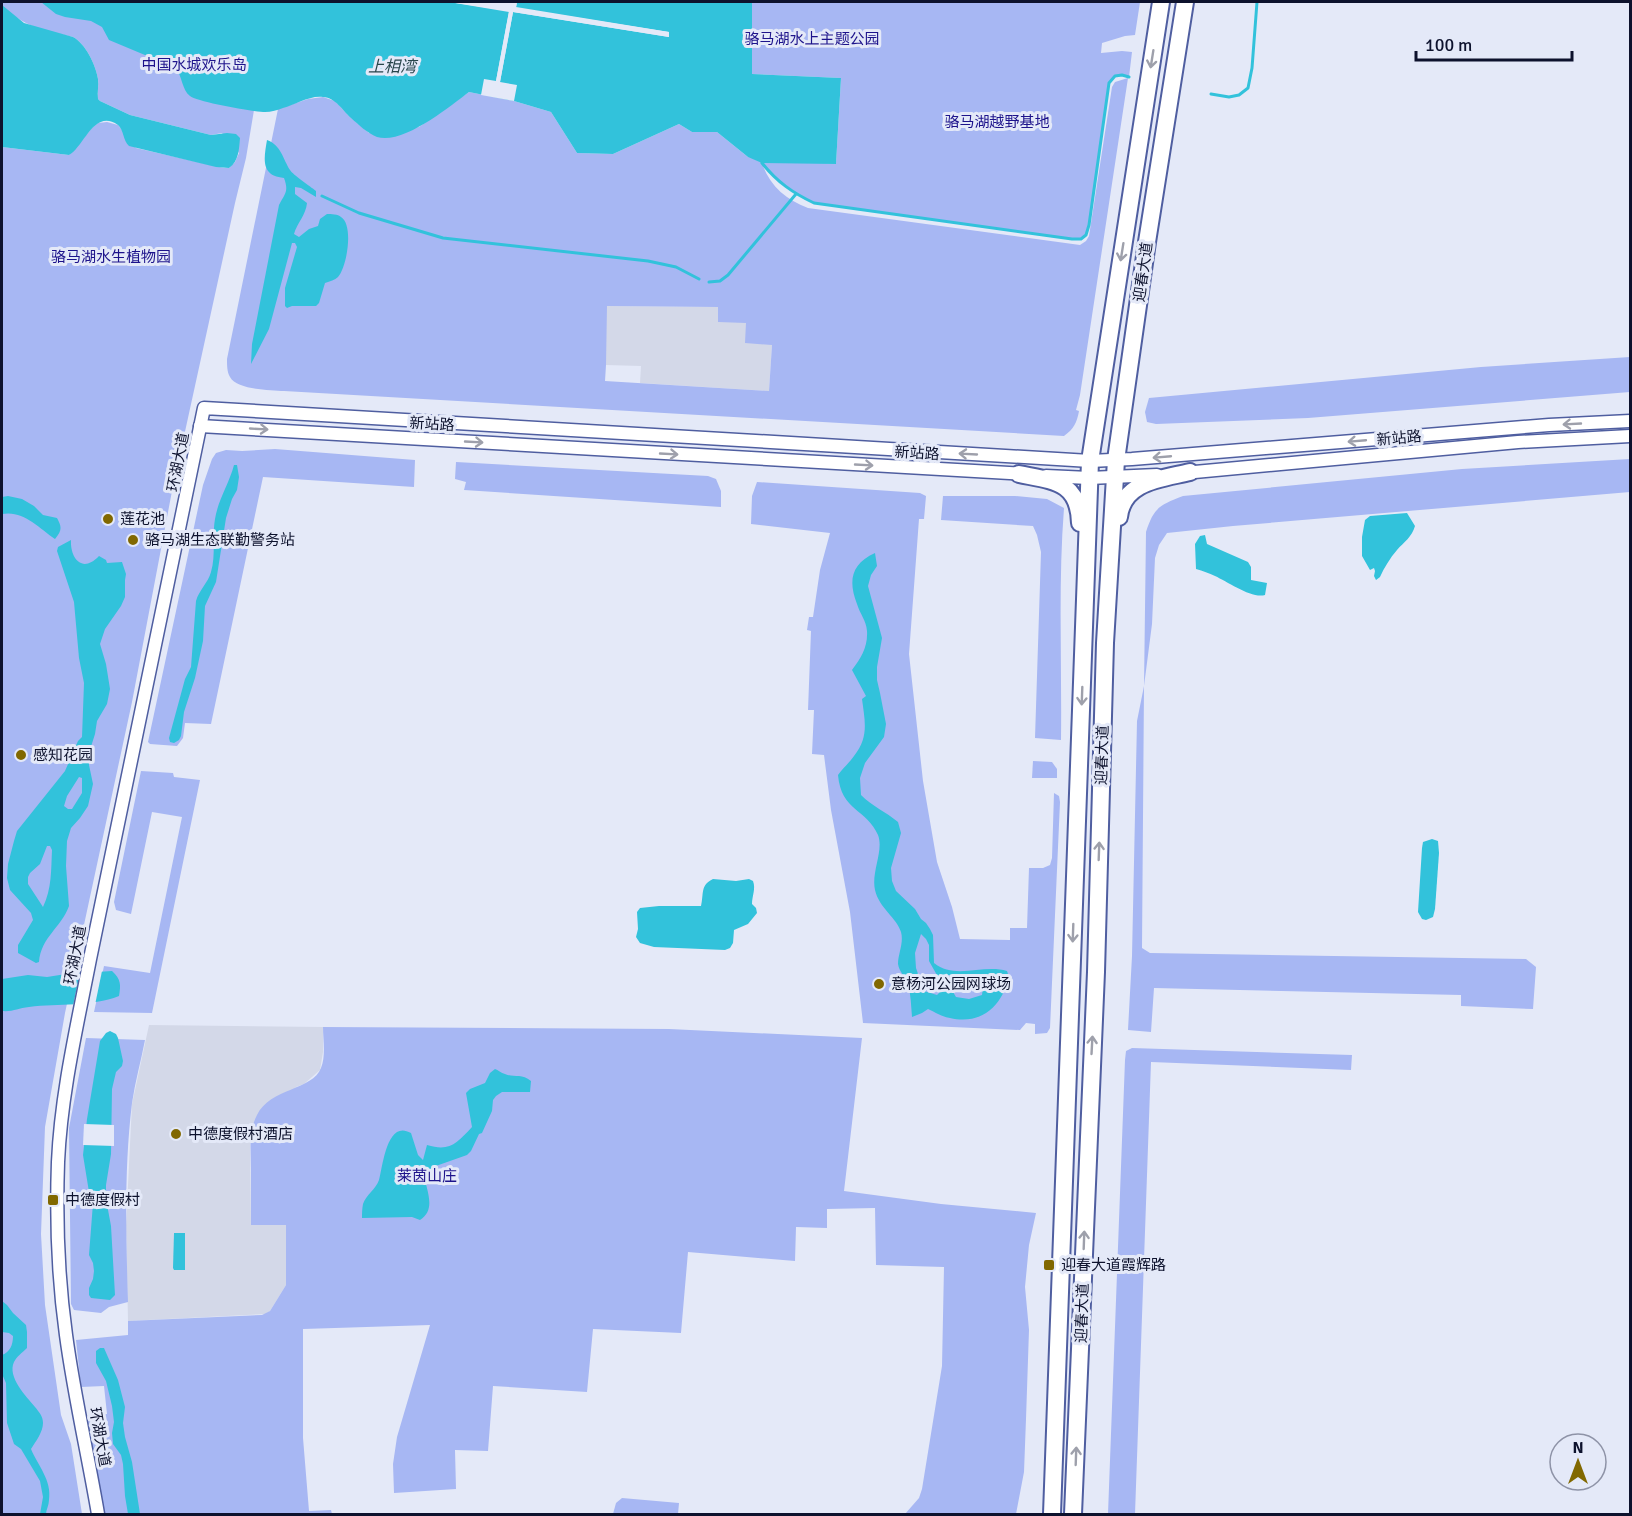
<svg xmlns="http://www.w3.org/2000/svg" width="1632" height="1516" viewBox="0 0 1632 1516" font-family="Signika,'Noto Sans SC',sans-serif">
	<rect width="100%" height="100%" fill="#e4e9f8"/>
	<g fill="#d3d8e8">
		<path d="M606 306 718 307 746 323 772 345 769 391 640 383 641 366 606 365Z"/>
		<path d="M149 1025 323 1027V1052L320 1070 304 1084 296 1087 250 1134 251 1225H286V1285L270 1311 266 1314 128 1321 126 1225 132 1104Z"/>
	</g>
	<g fill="#a7b7f3" fill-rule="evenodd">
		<path d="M2 2H272L246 158 235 203 172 491 132 702 65 1013 45 1127 41 1234 45 1305 61 1415 71 1444 82 1514H2V147L69 155 92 128 98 123 107 122 118 125 136 148 224 168H229L235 162 239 153 222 133 211 135 130 115 100 101 98 99C97 92 99 85 98 79 96 65 85 43 73 37 44 30 23 27 2 5Z"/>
		<path d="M752 2H1140L1135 35 1125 36 1102 43 1101 53 1122 51 1132 52 1129 77 1122 75H1115L1109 83 1089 225 1086 235 1081 239H1072L814 203 796 194 779 182 763 166C771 187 787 200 808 208L1080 245 1086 241 1089 236 1112 87 1115 82 1128 78 1080 395 1076 410 1079 411C1077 422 1074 429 1064 436L284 391C270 390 237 390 230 377 227 372 227 365 227 359L278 109 308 99 323 97 335 101 349 116 369 133 419 127 469 92 514 101 551 112 577 153 613 154 679 124 692 132H717L748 157 836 164 841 78 752 74ZM607 306 718 307V322L746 323 745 343 772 345 769 391 605 381 606 365Z"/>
		<path d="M1630 357V392L1308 418 1156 424 1147 422 1145 412 1149 398 1481 367Z"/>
		<path d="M275 449 415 460 414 487 263 477 211 724 185 723 183 738 177 746 150 744 148 742 203 485 212 459 216 453 226 450 242 451Z"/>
		<path d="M1630 459V492L1233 526 1167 533 1159 545 1155 558 1152 624 1144 686 1142 948 1150 953 1526 959 1536 967 1533 1009 1461 1006V995L1154 988 1151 1032 1128 1030 1132 956 1137 721 1144 686 1146 532C1154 507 1160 505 1183 496L1462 469Z"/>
		<path d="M456 462 708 476 716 479 721 491V507L464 490 466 482 455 479Z"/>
		<path d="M757 482 920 493 926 496 924 519H919L909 654 923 781 937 862 952 907 960 939 1010 940V928H1027L1029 868H1043L1050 865 1052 858 1054 793 1059 796 1060 802 1050 1028 1047 1033 1035 1034V1024L1026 1023 1020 1030 863 1023 850 912 831 810 824 755 812 754 814 710H808L811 631 807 630 809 617H813L820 570 830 533 751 524 752 496Z"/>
		<path d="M943 496H1015L1047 499 1064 508C1058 585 1062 663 1061 740L1035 738 1041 552 1037 535 1033 526 941 520Z"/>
		<path d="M1033 761 1052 762 1057 769V778H1032Z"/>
		<path d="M141 771 173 773 174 777 200 780 152 1013 94 1012 104 966 150 973 182 817 152 812 131 914 116 910 114 902Z"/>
		<path d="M323 1027 669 1029 862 1038 844 1191 941 1204 1036 1213 1029 1245 1025 1287 1029 1330 1026 1419 1024 1472 1016 1514H905L919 1498 922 1489 942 1366 944 1267 876 1265 875 1208 827 1209V1228L796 1227 795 1261 688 1252 681 1333 593 1329 587 1392 493 1386 488 1451 455 1450 456 1489 394 1493 393 1464 397 1437 430 1325 303 1329V1438L309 1511 331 1510 332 1514H103L88 1421V1418L94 1415 107 1414 104 1386 81 1387 76 1340 128 1335V1321L262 1315 270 1311 286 1285V1225H251C251 1206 251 1188 251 1170 251 1151 248 1132 257 1115 270 1088 313 1090 321 1068 326 1056 323 1039 323 1027Z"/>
		<path d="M86 1038 145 1040C141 1061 135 1082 132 1103 124 1169 126 1236 128 1302L109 1307 101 1313 74 1310 71 1304 69 1128Z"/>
		<path d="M1132 1048 1352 1055 1351 1070 1151 1062 1135 1514H1108L1125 1060 1126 1051Z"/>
		<path d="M622 1498 679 1503 678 1514H613L616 1503Z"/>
	</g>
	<g fill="#32c2db" fill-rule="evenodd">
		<path d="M41 2H449L509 11 496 81 500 82 513 12 669 37V32L516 7 517 2H752V74L841 78 836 164 762 163 748 157 717 132H692L679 124 613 154 577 153 551 112 514 101 469 92C449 107 403 145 377 137 367 133 359 125 351 118 342 110 336 98 323 97 310 95 295 105 283 108 278 110 271 112 265 112 255 112 197 102 190 96 182 90 182 76 176 68L109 40 102 27 91 21 65 17 56 14Z"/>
		<path d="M2 5 24 23 73 37C85 43 96 65 98 79 99 85 97 92 98 99L100 101 130 115 211 135 227 133 236 134 240 138C239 149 239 161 229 168L216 167 129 146C123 141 124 130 118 125 94 108 84 147 69 155L2 147Z"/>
		<path d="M267 140C281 145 283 159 290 170 293 175 310 186 316 191V197L301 188 295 187V194L307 203C306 215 297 223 294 234L299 237 309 229 318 226 320 219 327 214C331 214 338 214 341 217 354 225 347 267 338 277 335 280 330 281 325 283L319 303 316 306H292L287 308 285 306V288L297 247 295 243H292L269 329 251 364 252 344 279 205C285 193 289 192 284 178 260 176 264 158 267 140Z"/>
		<path d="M234 465H237L239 477 237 490 232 499 226 518 216 582 205 606 203 641 195 678 184 712 181 736 179 740 174 743 170 742 169 738 185 679 191 667 196 601C199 590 208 583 211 572 216 555 212 536 215 519 218 500 229 484 234 465Z"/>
		<path d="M8 496 22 499 34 506 43 515 57 518C62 527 62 531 55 539 38 527 23 510 2 514V497Z"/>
		<path d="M1407 513 1415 526C1412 537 1404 542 1397 550 1390 558 1384 568 1380 577L1376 580 1374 576 1375 571 1374 568 1370 570 1362 556V537L1365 520 1370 516Z"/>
		<path d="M1205 535 1207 544 1248 562 1251 567V580L1267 583 1265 595C1252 599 1228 582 1215 576 1209 573 1203 571 1196 569L1195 544 1200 536Z"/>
		<path d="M71 540C70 558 82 574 99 556L106 560 107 563 122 562 126 574 125 580V597L121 606 105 629 100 644 106 664 110 689 107 704 97 721 95 734 89 753V765L93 784 88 806 80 818 71 828 67 841 66 866 69 906C61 928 41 937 39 962L36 963 18 953V945L33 920 31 913 10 890 7 878 8 864 14 841 17 831 65 771 78 741 82 737 84 683 79 658 74 602 57 551 58 547ZM79 777 82 778V793L72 809H68L64 806 67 796ZM47 846H50L52 850C51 870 52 888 43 907L28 884V877L30 873 40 864Z"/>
		<path d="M875 553 877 566 871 575 868 586 882 638 877 667V680L880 693 886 724 884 737 865 763 860 778 861 795C872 806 886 812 898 822L901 833 891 868 892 881 896 891 915 909 921 919 926 923 930 929 933 935 934 963C955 980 983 964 1007 971 1011 980 1006 989 1001 997 990 1016 971 1023 950 1018 942 1017 935 1012 928 1009L922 1013 912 1017C911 1006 911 995 908 984 906 977 899 972 898 964 898 954 904 943 901 932 897 918 879 908 875 890 871 872 884 851 878 835 867 809 841 811 838 775 843 768 849 763 854 756 869 737 865 722 862 699L866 696 852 670C861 658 868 647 867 631 866 620 860 614 857 604 848 581 851 564 875 553ZM921 934 926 939 929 945V961L938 977 940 992 937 995 924 991 916 968 915 953ZM978 974 982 976 987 982 983 987 982 995 969 999 956 997 946 980 945 976 949 975 965 977Z"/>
		<path d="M1432 839 1438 841 1439 853 1435 909 1433 917 1426 920 1422 919 1418 912 1422 848 1423 842Z"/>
		<path d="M713 879 736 881 749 879 753 881C756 889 752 896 752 904L756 908 757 913 748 924 734 930 733 943 730 948 725 950 654 947 640 943 636 937 638 929 637 912 640 908 659 906H701C704 894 700 885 713 879Z"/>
		<path d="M112 971C121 979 121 985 119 996 91 1007 59 1003 29 1007 18 1008 13 1012 2 1011V979L28 975 47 977 66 974Z"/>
		<path d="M110 1031 116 1034 118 1038 123 1061 122 1066 116 1072 112 1089 111 1154 106 1185V1199L111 1226 115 1295 110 1300 91 1298 89 1295V1288L93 1279 94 1271 93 1263 89 1255 93 1203 89 1192 83 1155 87 1119 100 1041 106 1033Z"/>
		<path d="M495 1069C498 1070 501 1073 505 1074 514 1078 521 1073 531 1081L530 1092H502L496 1096 493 1100 492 1111 482 1133 479 1134 471 1151 467 1155 433 1167 424 1174C426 1190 437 1209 420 1220L412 1217 362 1218C362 1214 362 1209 363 1204 366 1195 376 1189 379 1180 383 1165 387 1119 411 1133L418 1155 423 1160 427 1145C450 1152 457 1143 472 1127L466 1093 470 1089 485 1083 490 1073Z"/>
		<path d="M174 1233H185V1270H174L173 1268Z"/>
		<path d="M2 1301 7 1305 13 1313 26 1325 27 1332V1348C22 1353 17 1356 14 1362 7 1377 26 1396 35 1407 39 1412 43 1416 43 1423 43 1432 36 1441 31 1449 38 1466 52 1480 49 1500 49 1505 46 1510 46 1514H40L43 1497 40 1481 21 1449 14 1444 7 1423 6 1383 2 1374V1355C10 1352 13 1345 13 1336L9 1333 2 1332Z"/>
		<path d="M100 1348H104L118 1380 125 1407 123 1423 125 1437 132 1462 140 1514H128L125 1496 123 1464 121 1455 113 1444 112 1433 114 1422 112 1406 106 1381 96 1363V1351Z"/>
	</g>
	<g fill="#e4e9f8">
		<path d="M449 2 477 3V2H480L507 6 508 2H511L509 8 511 9H514V2H517L516 8 669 32V37L513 12 500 82 517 85 514 101 481 95 484 79 496 81 509 12Z"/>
		<path d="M102 971 95 1005 73 1006 80 972Z"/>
		<path d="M84 1124 114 1125V1146L83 1145Z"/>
	</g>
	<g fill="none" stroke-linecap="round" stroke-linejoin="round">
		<g stroke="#32c2db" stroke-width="3">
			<path d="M1211 94 1229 97 1239 95 1248 88 1252 68 1257 2"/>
			<path d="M762 163C777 182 793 193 814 203L1072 239H1081L1086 235 1089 225 1109 83 1115 76 1122 75 1129 77"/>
			<path d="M322 196 359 213 443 238 648 261 676 267 699 279"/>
			<path d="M709 282 720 281 728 275 796 194"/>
		</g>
		<g stroke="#4f5ea0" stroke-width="15">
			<g id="minor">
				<path d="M200 426 1026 474"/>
				<path d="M1184 473 1518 442 1630 436"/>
				<path d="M1046 476 1089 478 1157 475"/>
				<path d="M98 1514C88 1455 74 1395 66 1335 58 1278 56 1219 58 1162 61 1094 77 1026 90 959L204 408 1090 461 1132 459 1549 425 1630 421"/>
			</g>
		</g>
		<g stroke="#4f5ea0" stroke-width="20">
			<g id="major">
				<path d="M1019 474C1053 481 1079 481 1080 523"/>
				<path d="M1119 517C1123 481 1161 479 1190 472"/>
				<path d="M1052 1514 1090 461 1161 2"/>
				<path d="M1073 1514 1096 972 1105 643 1116 460 1147 242 1185 2"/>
			</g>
		</g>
		<use href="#minor" stroke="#fff" stroke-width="12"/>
		<use href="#major" stroke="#fff" stroke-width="16"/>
	</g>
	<defs><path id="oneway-shaft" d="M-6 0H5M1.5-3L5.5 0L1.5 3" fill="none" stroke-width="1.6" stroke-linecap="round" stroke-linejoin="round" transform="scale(1.5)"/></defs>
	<g stroke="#9ea0ab">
		<use href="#oneway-shaft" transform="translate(1152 59) rotate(99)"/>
		<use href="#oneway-shaft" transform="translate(1122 252) rotate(99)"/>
		<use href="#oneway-shaft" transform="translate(1572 424) rotate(177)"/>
		<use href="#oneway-shaft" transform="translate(259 429) rotate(3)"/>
		<use href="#oneway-shaft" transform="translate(1357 441) rotate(175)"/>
		<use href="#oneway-shaft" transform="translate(474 442) rotate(3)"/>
		<use href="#oneway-shaft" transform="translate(669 454) rotate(3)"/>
		<use href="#oneway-shaft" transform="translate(968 454) rotate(-177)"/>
		<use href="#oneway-shaft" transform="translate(1162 457) rotate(175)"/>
		<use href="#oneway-shaft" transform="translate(864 465) rotate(3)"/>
		<use href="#oneway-shaft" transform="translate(1082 696) rotate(92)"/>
		<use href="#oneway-shaft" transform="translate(1099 851) rotate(-88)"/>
		<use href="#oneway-shaft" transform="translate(1073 933) rotate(92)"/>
		<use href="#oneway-shaft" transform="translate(1092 1045) rotate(-87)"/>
		<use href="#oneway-shaft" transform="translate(1084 1240) rotate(-88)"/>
		<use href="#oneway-shaft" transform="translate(1076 1456) rotate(-88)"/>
	</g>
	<g fill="#816800" stroke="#e4e9f8" stroke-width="2">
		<circle cx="108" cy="519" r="6"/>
		<circle cx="133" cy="540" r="6"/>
		<circle cx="21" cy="755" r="6"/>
		<circle cx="879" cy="984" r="6"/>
		<circle cx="176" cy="1134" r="6"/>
		<rect x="47" y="1194" width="12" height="12" rx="3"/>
		<rect x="1043" y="1259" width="12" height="12" rx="3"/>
	</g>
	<g text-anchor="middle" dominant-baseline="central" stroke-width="6" stroke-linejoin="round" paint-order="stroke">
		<g font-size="15" fill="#1d138b" stroke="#e4e9f8">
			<text x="812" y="39">骆马湖水上主题公园</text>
			<text x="194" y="65">中国水城欢乐岛</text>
			<text x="997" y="122">骆马湖越野基地</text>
			<text x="111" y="257">骆马湖水生植物园</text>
			<text x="427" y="1176">莱茵山庄</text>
		</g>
		<g font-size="15" fill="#0d122d" stroke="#e4e9f8">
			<text transform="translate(1143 272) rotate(-82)">迎春大道</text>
			<text transform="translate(432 424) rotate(3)">新站路</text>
			<text transform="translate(1399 438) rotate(-5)">新站路</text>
			<text transform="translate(917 453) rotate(3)">新站路</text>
			<text transform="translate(178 462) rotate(-79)">环湖大道</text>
			<text transform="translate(1102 755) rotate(-88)">迎春大道</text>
			<text transform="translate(75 955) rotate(-79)">环湖大道</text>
			<text transform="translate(1082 1313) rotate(-88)">迎春大道</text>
			<text transform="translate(100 1437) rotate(80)">环湖大道</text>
		</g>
		<g font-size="15" fill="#0d122d" stroke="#e4e9f8" text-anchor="start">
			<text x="120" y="519">莲花池</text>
			<text x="145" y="540">骆马湖生态联勤警务站</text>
			<text x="33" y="755">感知花园</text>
			<text x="891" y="984">意杨河公园网球场</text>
			<text x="188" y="1134">中德度假村酒店</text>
			<text x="65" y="1200">中德度假村</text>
			<text x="1061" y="1265">迎春大道霞辉路</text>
		</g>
		<g font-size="16" font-style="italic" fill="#28454b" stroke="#e4e9f8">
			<text x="392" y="67">上相湾</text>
		</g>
	</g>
	<rect width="1632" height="1516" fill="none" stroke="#0d122d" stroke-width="6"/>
	<g transform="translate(1578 1462)"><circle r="28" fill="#e4e9f8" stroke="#8e93a7" stroke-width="1.5"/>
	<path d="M0-4.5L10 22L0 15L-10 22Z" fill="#816800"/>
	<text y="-9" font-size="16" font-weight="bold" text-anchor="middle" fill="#0d122d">N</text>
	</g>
	<path d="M1416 51v9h156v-9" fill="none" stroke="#0d122d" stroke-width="3"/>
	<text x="1425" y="51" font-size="18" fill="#0d122d" stroke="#e4e9f8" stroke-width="4.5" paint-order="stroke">100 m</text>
</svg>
